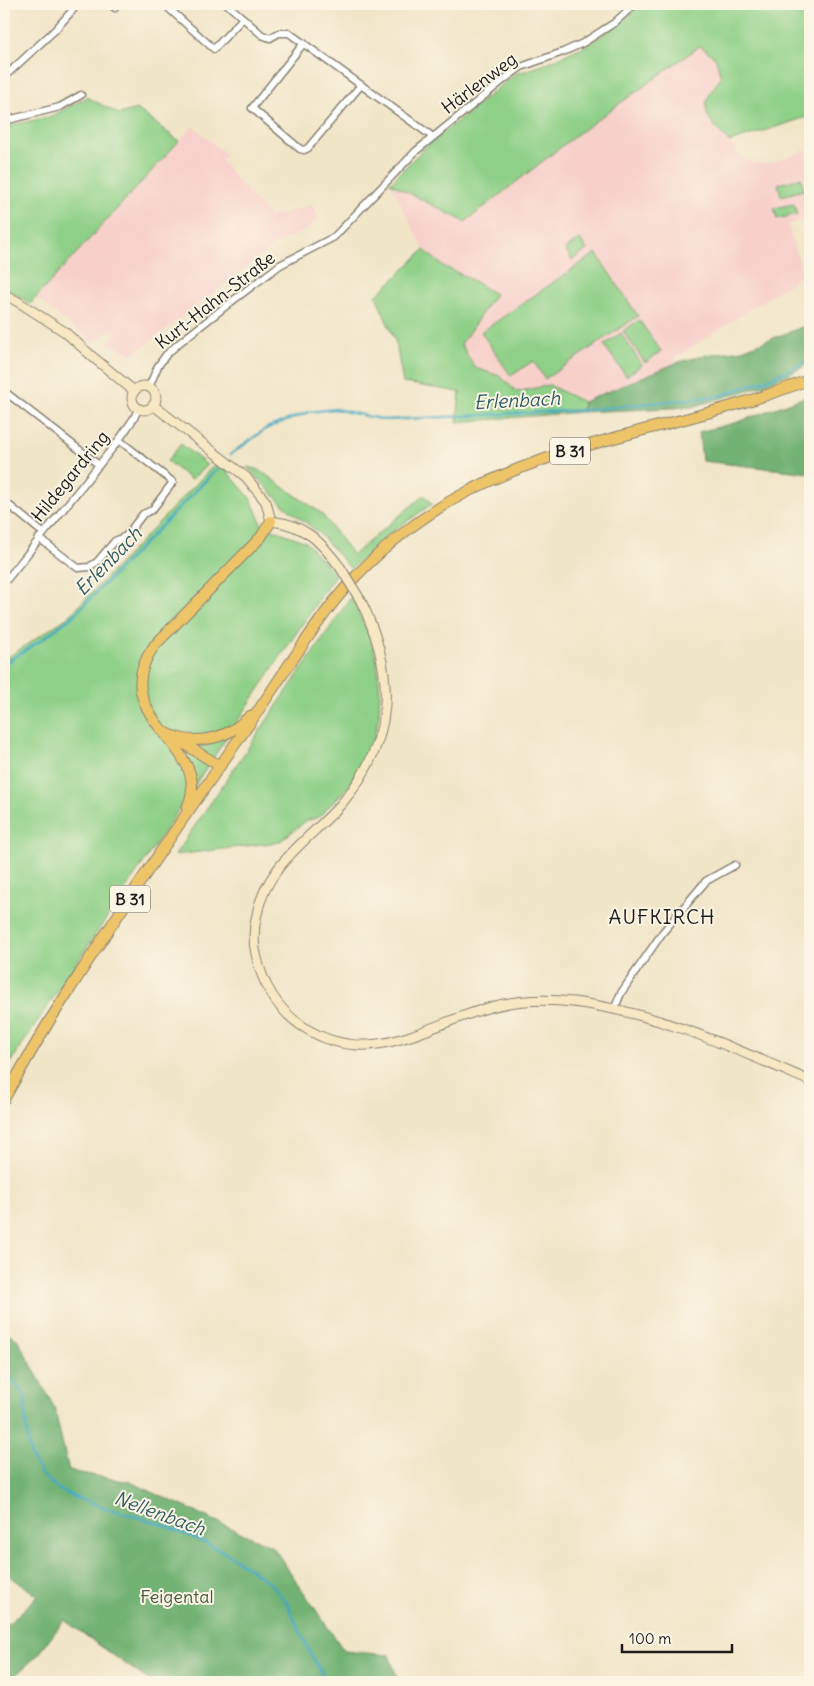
<svg xmlns="http://www.w3.org/2000/svg" width="814" height="1686" viewBox="0 0 814 1686" font-family="Delius,sans-serif">
	<rect width="100%" height="100%" fill="#fcf5e5"/>
	<filter id="ink" filterUnits="userSpaceOnUse"><feTurbulence type="fractalNoise" baseFrequency=".02" numOctaves="2"/><feDisplacementMap in="SourceGraphic" scale="10" xChannelSelector="R" yChannelSelector="G"/><feConvolveMatrix kernelMatrix="1 2 1 2 8 2 1 2 1" color-interpolation-filters="sRGB"/></filter>
	<filter id="wash" filterUnits="userSpaceOnUse"><feTurbulence type="fractalNoise" baseFrequency=".0096" numOctaves="4" result="noise"/><feDisplacementMap in="SourceGraphic" scale="20" xChannelSelector="R" yChannelSelector="G"/><feGaussianBlur stdDeviation="1.12" result="paint"/><feColorMatrix in="noise" values="0 0 0 0 0 0 0 0 0 0 0 0 0 0 0 0 0 1.4 0 .05"/><feComposite in="paint" operator="in"/></filter>
	<g filter="url(#wash)">
		<rect width="100%" height="100%" fill="#f1e5c7"/>
		<g fill="#f7d0ca">
			<path d="M700 46 716 58 721 78 709 92 705 107 710 122 744 159 752 163H770L806 150 810 166V218L788 225 803 275 675 358 676 363 583 402 549 385 517 392 500 376 475 368 461 344 467 277 443 266 424 250 390 183 465 222 580 132Z"/>
			<path d="M137 109 179 141 193 126 226 154 221 161 264 211 271 217 312 205 319 219 305 231 279 242 134 354 108 344 115 333 111 330 93 343 36 298 14 285 119 114Z"/>
		</g>
		<g fill="#8fd088" stroke="#567652">
			<path d="M642 4H810V116L729 142C705 116 696 108 721 78L716 58 700 46 580 132 465 222 390 183 423 149 515 74 540 66 587 45 615 27Z"/>
			<path d="M87 97 119 114 137 109 179 141 30 304 19 296 4 289V127L52 116Z"/>
			<path d="M801 178 804 190 781 196 778 184Z"/>
			<path d="M794 204 797 214 777 219 774 208Z"/>
			<path d="M580 239 587 250 572 260 565 249Z"/>
			<path d="M424 250 443 266 467 277 495 294 461 344 475 368 500 376 517 392 549 385 583 402 582 412 457 422 460 392 403 383 396 343 376 296Z"/>
			<path d="M596 253 638 316 545 379 533 361 511 376 481 332Z"/>
			<path d="M639 320 661 351 645 363 623 331Z"/>
			<path d="M621 333 642 365 626 376 604 345Z"/>
			<path d="M181 444 207 465 191 480 167 461Z"/>
			<path d="M218 461 251 499 262 525 306 542 335 575 4 1072V660L68 617Z"/>
			<path d="M247 467 259 470 321 513 353 555 424 495 432 504 389 534 351 569 319 533 283 505Z"/>
			<path d="M351 597 369 635 377 660 380 692 379 715 373 743 348 787 319 817 306 821 279 842 175 855Z"/>
		</g>
		<g fill="#73b274" stroke="#486748">
			<path d="M810 324V364L762 386 692 407 582 412 583 402 676 363 705 355 742 350Z"/>
			<path d="M810 395V473L702 461 699 432 738 422Z"/>
			<path d="M4 1330 18 1340 54 1407 69 1471 130 1482 273 1547 344 1651 389 1655 399 1682H151L64 1620 39 1654 8 1682H4V1628L38 1596 4 1572Z"/>
		</g>
		<g fill="none" stroke-linecap="round" stroke-linejoin="round">
			<g stroke="#41a8c1" stroke-width="2.5">
				<path d="M231 454 267 428 309 412 335 409 385 420 584 410 719 396 771 378 810 360"/>
				<path d="M4 664 40 641 73 616 222 464"/>
				<path d="M4 1368 25 1397 26 1425 30 1454 41 1474 58 1489 77 1498 106 1508 161 1524 190 1536 226 1553 250 1569 270 1583 287 1603 310 1653 327 1682"/>
			</g>
		</g>
	</g>
	<g filter="url(#ink)">
		<g fill="none" stroke-linecap="round" stroke-linejoin="round">
			<g stroke="#868072" stroke-width="9">
				<g id="street">
					<path d="M110 4 115 8"/>
					<path d="M168 4 166 6 214 49 243 18"/>
					<path d="M227 4 262 35 270 38 279 33H289L433 137"/>
					<path d="M304 43 252 108 300 149 304 150 308 148 361 85"/>
					<path d="M4 77 55 30 78 4"/>
					<path d="M4 121 60 107 81 95"/>
					<path d="M149 387 158 366 166 355 179 343 235 299 280 265 334 237 416 151 506 78 521 67 563 52 583 43 614 23 635 4"/>
					<path d="M4 391 99 465"/>
					<path d="M4 501 43 533"/>
					<path d="M39 538 78 568 89 567 97 562 115 541 126 536 143 514 152 510 173 482 119 440"/>
					<path d="M4 583 119 440 134 418 138 409"/>
					<path d="M614 1010 621 993 663 932 706 881 735 865"/>
				</g>
			</g>
			<g stroke="#868072" stroke-width="11">
				<g id="secondary">
					<path d="M4 294 20 303 65 332 94 358 134 391"/>
					<circle cx="144" cy="398" r="12"/>
					<path d="M153 405 246 477 266 502 271 521C306 525 320 541 340 567"/>
					<path d="M361 601C396 674 396 738 343 802 312 838 267 863 257 914 254 926 253 941 256 954 262 983 277 1009 302 1026 370 1071 424 1025 491 1007 517 1000 546 999 573 1002 656 1012 734 1048 810 1081"/>
				</g>
			</g>
			<g stroke="#868072" stroke-width="12">
				<g id="primary">
					<path d="M165 732C183 743 208 742 227 733 236 729 243 722 250 716"/>
					<path d="M178 740 220 766"/>
					<path d="M187 808C217 745 102 719 154 646L261 537 271 521"/>
					<path d="M4 1099C19 1073 34 1046 50 1020 106 932 164 845 224 760 246 729 267 698 288 666 310 635 330 603 357 575 388 543 425 514 465 493 574 436 698 425 810 379"/>
				</g>
			</g>
			<use href="#street" stroke="#fff" stroke-width="6"/>
			<use href="#secondary" stroke="#f8e7c3" stroke-width="9"/>
			<use href="#primary" stroke="#eec469" stroke-width="10"/>
			<g stroke="#868072" stroke-width="11" stroke-linecap="butt">
				<path id="secondary-bridge" d="M340 567 361 601"/>
			</g>
			<use href="#secondary-bridge" stroke="#f8e7c3" stroke-width="9"/>
		</g>
	</g>
	<g text-anchor="middle" dominant-baseline="central" stroke-width="4" stroke-linejoin="round" paint-order="stroke">
		<g fill="#fcf5e5" stroke="#5f5d58" stroke-width="1">
			<rect x="550" y="437.5" width="40" height="27" rx="4"/>
			<rect x="110" y="885.5" width="40" height="27" rx="4"/>
		</g>
		<g font-size="16" font-weight="bold" fill="#1c1c1c">
			<text x="570" y="451">B 31</text>
			<text x="130" y="899">B 31</text>
		</g>
		<g font-size="18" fill="#1c1c1c" stroke="#fcf5e5">
			<text transform="translate(479 83) rotate(-37)">Härlenweg</text>
			<text transform="translate(215 300) rotate(-38)">Kurt-Hahn-Straße</text>
			<text transform="translate(70 476) rotate(-51)">Hildegardring</text>
		</g>
		<g font-size="18" fill="#445b42" stroke="#fcf5e5">
			<text x="177" y="1596">Feigental</text>
		</g>
		<g font-size="19" font-style="italic" fill="#2d5b66" stroke="#fcf5e5">
			<text transform="translate(517 400) rotate(-3)">Erlenbach</text>
			<text transform="translate(108 561) rotate(-46)">Erlenbach</text>
			<text transform="translate(160 1513) rotate(20)">Nellenbach</text>
		</g>
		<g font-size="20" letter-spacing="1" fill="#1c1c1c" stroke="#fcf5e5">
			<text x="662" y="916">AUFKIRCH</text>
		</g>
	</g>
	<rect width="814" height="1686" fill="none" stroke="#fcf5e5" stroke-width="20"/>
	<path d="M622 1644v8h110v-8" fill="none" stroke="#1c1c1c" stroke-width="2.5"/>
	<text x="629" y="1644" font-size="15" fill="#1c1c1c" stroke="#fcf5e5" stroke-width="4" paint-order="stroke">100 m</text>
</svg>
